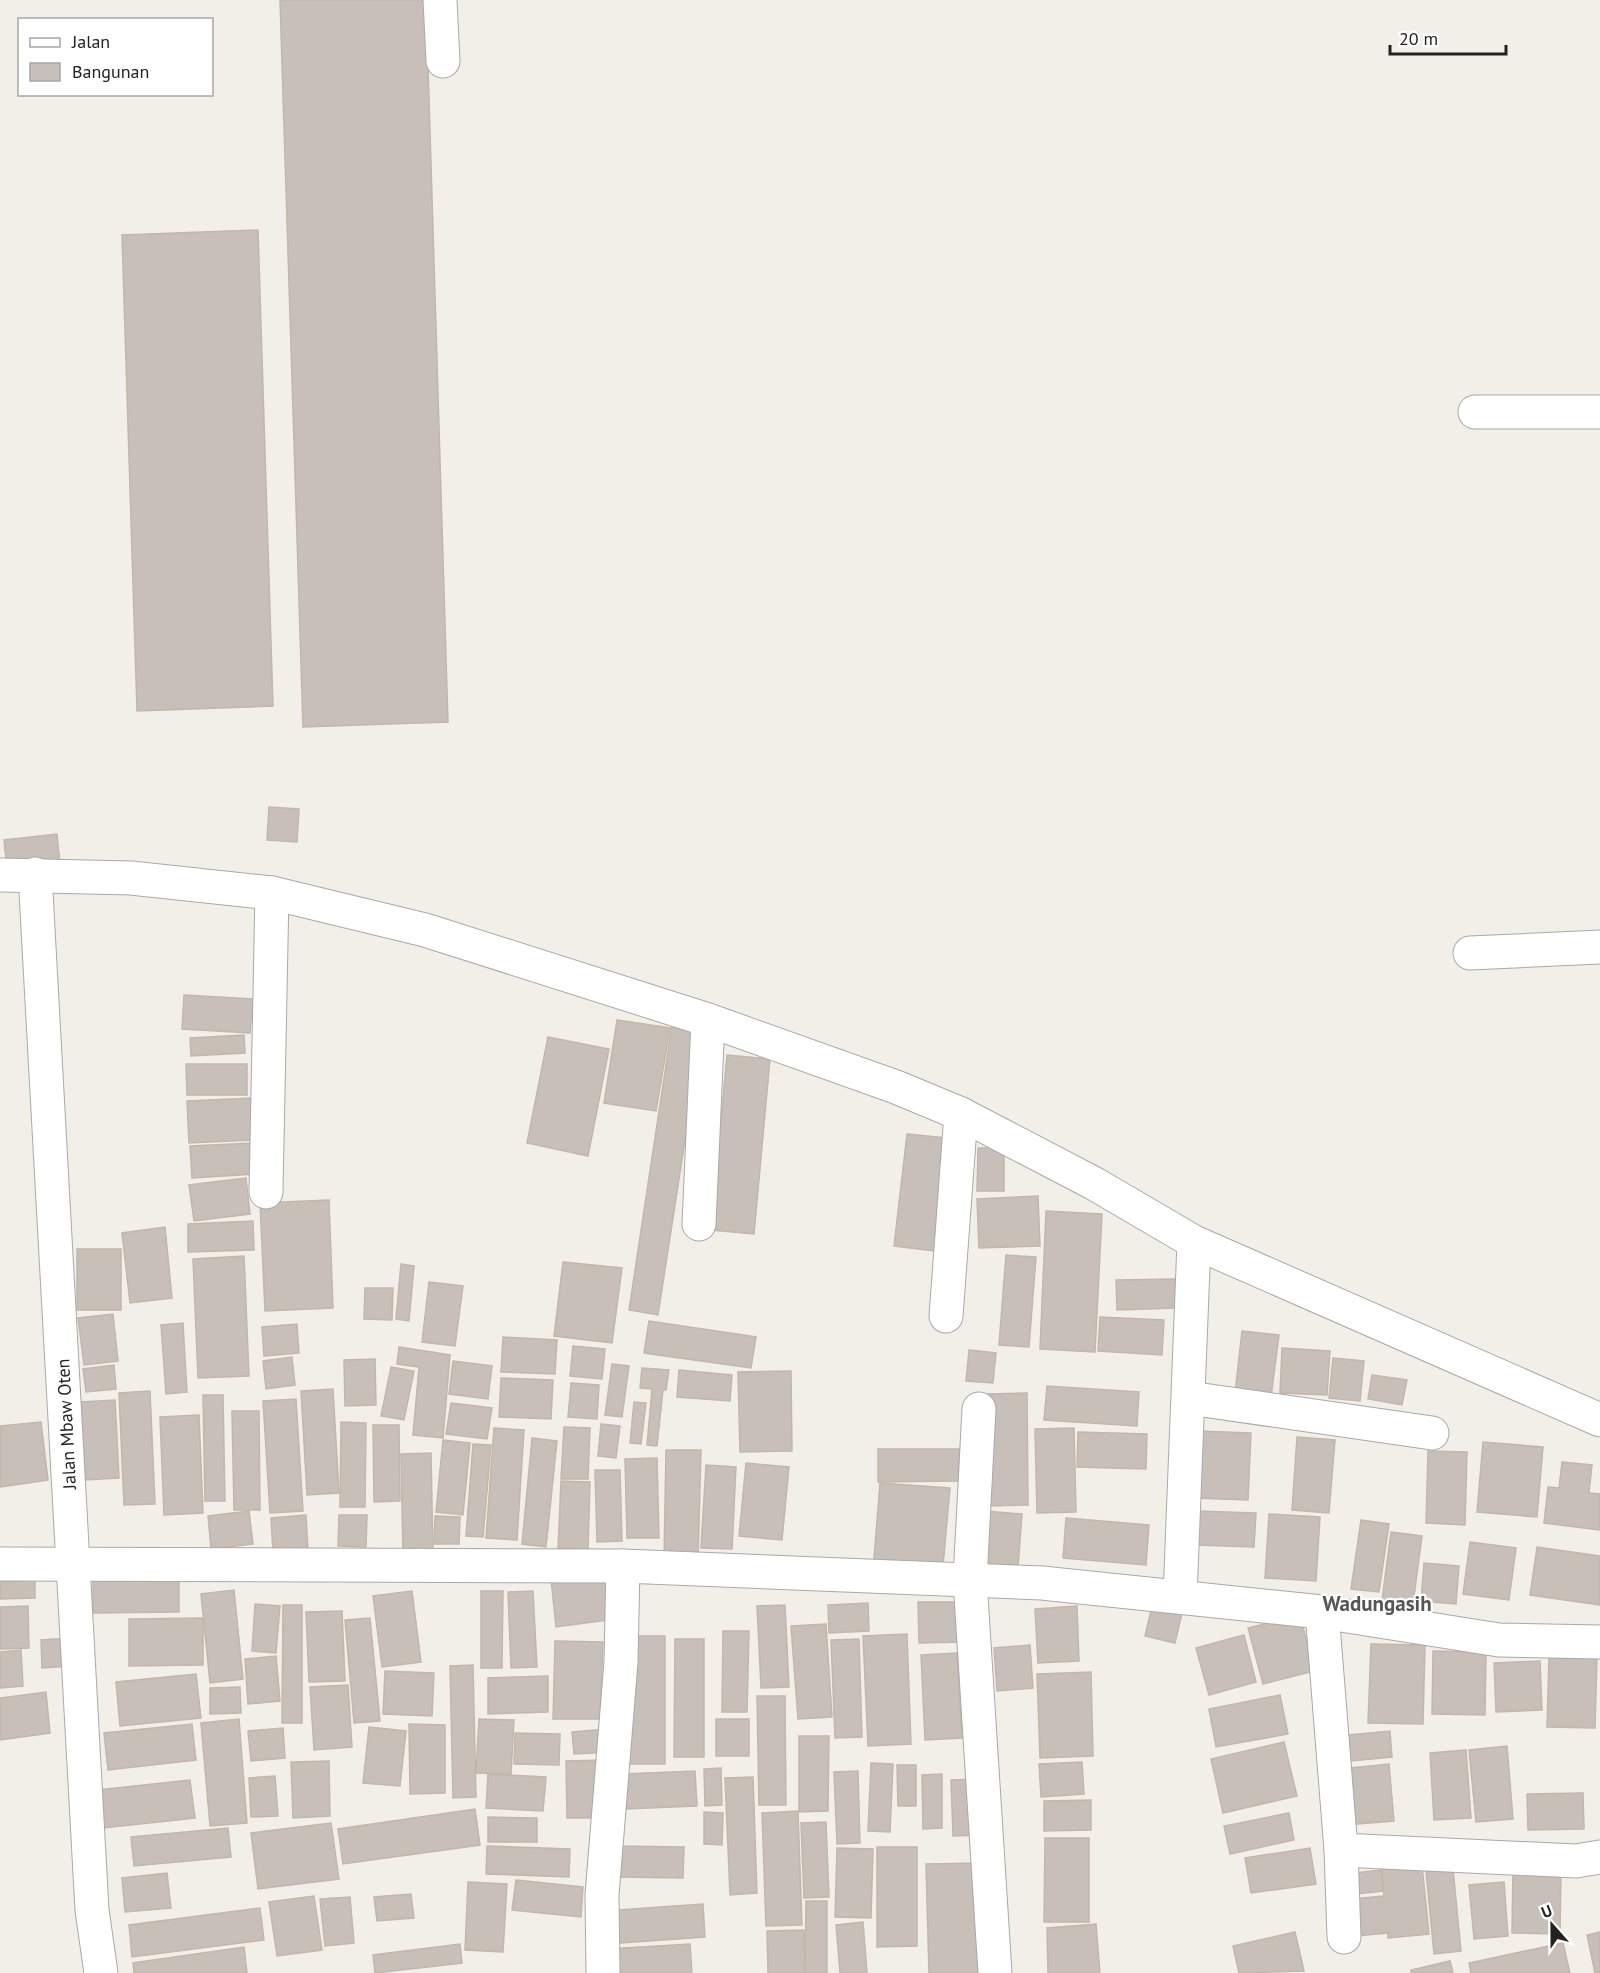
<svg xmlns="http://www.w3.org/2000/svg" width="1600" height="1973" viewBox="0 0 1600 1973" font-family="'PT Sans',sans-serif">
	<rect width="100%" height="100%" fill="#f2efe9"/>
	<g fill="#c7bfb8" stroke="#c4b6ab" stroke-width="1.5">
		<path d="M280 0H426L448 722 303 727Z"/>
		<path d="M258 230 273 706 137 711 122 235Z"/>
		<path d="M269 807 299 809 297 842 267 840Z"/>
		<path d="M57 834 60 864 7 870 4 840Z"/>
		<path d="M184 995 253 999 250 1033 182 1029Z"/>
		<path d="M617 1020 670 1028 656 1111 604 1103Z"/>
		<path d="M672 1025 702 1030 658 1315 629 1310Z"/>
		<path d="M244 1035 245 1053 191 1056 190 1038Z"/>
		<path d="M548 1037 609 1049 588 1156 527 1143Z"/>
		<path d="M727 1055 770 1059 754 1234 711 1230Z"/>
		<path d="M186 1064H247V1095H187Z"/>
		<path d="M252 1098 254 1140 189 1143 187 1101Z"/>
		<path d="M907 1134 956 1139 943 1252 894 1246Z"/>
		<path d="M253 1143 255 1174 192 1178 190 1146Z"/>
		<path d="M978 1148H1004V1191H977Z"/>
		<path d="M246 1178 250 1214 194 1221 189 1185Z"/>
		<path d="M1038 1196 1040 1246 979 1248 977 1199Z"/>
		<path d="M329 1200 333 1308 265 1311 260 1203Z"/>
		<path d="M1046 1211 1102 1214 1095 1352 1040 1349Z"/>
		<path d="M253 1221 254 1250 188 1252V1224Z"/>
		<path d="M165 1227 172 1298 130 1303 122 1233Z"/>
		<rect x="77" y="1249" width="44" height="61"/>
		<path d="M1006 1255 1036 1257 1029 1347 999 1345Z"/>
		<path d="M244 1256 249 1376 198 1378 193 1259Z"/>
		<path d="M563 1262 622 1268 612 1343 554 1336Z"/>
		<path d="M401 1264 414 1266 409 1321 396 1319Z"/>
		<path d="M1175 1279 1176 1308 1117 1310 1116 1280Z"/>
		<path d="M429 1282 463 1286 455 1346 422 1342Z"/>
		<path d="M365 1288H393L392 1320 364 1319Z"/>
		<path d="M113 1314 118 1361 84 1365 78 1318Z"/>
		<path d="M1100 1317 1164 1320 1162 1355 1098 1351Z"/>
		<path d="M649 1321 756 1337 751 1368 644 1353Z"/>
		<path d="M183 1323 187 1392 166 1394 161 1325Z"/>
		<path d="M297 1324 299 1353 264 1356 262 1327Z"/>
		<path d="M1242 1331 1279 1335 1271 1397 1235 1393Z"/>
		<path d="M503 1337 557 1340 555 1374 501 1372Z"/>
		<path d="M573 1346 605 1349 602 1379 570 1376Z"/>
		<path d="M399 1347 450 1355 443 1438 413 1435 419 1367 397 1364Z"/>
		<path d="M1282 1348 1330 1351 1327 1395 1280 1393Z"/>
		<path d="M969 1350 996 1353 993 1383 966 1381Z"/>
		<path d="M292 1357 295 1385 266 1389 263 1361Z"/>
		<path d="M1333 1358 1364 1361 1360 1401 1329 1398Z"/>
		<path d="M375 1359 376 1405 345 1406 344 1360Z"/>
		<path d="M453 1361 492 1366 488 1399 449 1394Z"/>
		<path d="M612 1364 629 1366 622 1417 605 1415Z"/>
		<path d="M114 1365 116 1389 86 1392 83 1369Z"/>
		<path d="M391 1367 414 1371 404 1420 381 1416Z"/>
		<path d="M642 1368 669 1370 666 1390H663L657 1446 647 1445 652 1389 640 1388Z"/>
		<path d="M679 1370 732 1375 730 1401 677 1397Z"/>
		<path d="M791 1371 792 1451 740 1452 738 1372Z"/>
		<path d="M1372 1375 1407 1380 1402 1405 1368 1399Z"/>
		<path d="M501 1378 553 1380 551 1419 499 1417Z"/>
		<path d="M571 1383 599 1385 597 1419 568 1417Z"/>
		<path d="M1047 1386 1139 1392 1137 1426 1044 1420Z"/>
		<path d="M333 1389 339 1493 307 1495 301 1391Z"/>
		<path d="M150 1391 155 1504 124 1505 119 1393Z"/>
		<path d="M1027 1393 1028 1505 989 1506 987 1394Z"/>
		<path d="M203 1395H223L225 1501H205Z"/>
		<path d="M296 1399 303 1511 270 1513 263 1401Z"/>
		<path d="M115 1400 119 1478 84 1480 80 1402Z"/>
		<path d="M634 1402 646 1403 641 1444 630 1443Z"/>
		<path d="M451 1403 492 1408 487 1439 446 1434Z"/>
		<path d="M232 1411H259L260 1510H234Z"/>
		<path d="M199 1415 203 1513 164 1515 160 1417Z"/>
		<path d="M41 1422 48 1480 0 1487V1426Z"/>
		<path d="M341 1422 366 1423 365 1507H340Z"/>
		<path d="M601 1424 620 1426 616 1458 598 1456Z"/>
		<path d="M373 1425H399L400 1501 374 1502Z"/>
		<path d="M564 1427 590 1428 588 1479H561Z"/>
		<path d="M494 1428 524 1430 517 1540 486 1538Z"/>
		<path d="M1074 1428 1076 1512 1037 1513 1035 1429Z"/>
		<path d="M1196 1431 1251 1433 1248 1500 1193 1498Z"/>
		<path d="M1078 1432 1147 1434 1146 1469 1077 1467Z"/>
		<path d="M1297 1437 1335 1440 1329 1513 1292 1510Z"/>
		<path d="M532 1438 557 1441 546 1547 522 1544Z"/>
		<path d="M443 1440 470 1443 463 1515 436 1512Z"/>
		<path d="M1483 1442 1543 1447 1537 1517 1477 1512Z"/>
		<path d="M473 1444 491 1445 483 1537 466 1536Z"/>
		<path d="M878 1449H959V1481L878 1482Z"/>
		<path d="M666 1450H701L698 1561 664 1560Z"/>
		<path d="M1428 1451 1467 1452 1465 1525 1426 1523Z"/>
		<path d="M431 1453 433 1555 403 1556 401 1454Z"/>
		<path d="M657 1458 659 1538H627L625 1459Z"/>
		<path d="M1562 1462 1592 1465 1589 1493 1600 1494V1530L1544 1523 1548 1487 1559 1488Z"/>
		<path d="M746 1463 789 1467 782 1540 739 1536Z"/>
		<path d="M706 1465 736 1467 732 1549 701 1548Z"/>
		<path d="M595 1470H620L622 1541 597 1542Z"/>
		<path d="M561 1481 590 1482 588 1550 558 1549Z"/>
		<path d="M880 1483 950 1488 942 1577 873 1571Z"/>
		<path d="M249 1511 253 1544 211 1549 208 1516Z"/>
		<path d="M984 1511 1022 1514 1018 1568 979 1565Z"/>
		<path d="M1196 1511 1256 1513 1254 1547 1195 1545Z"/>
		<path d="M1269 1514 1320 1517 1316 1581 1265 1578Z"/>
		<path d="M306 1515 308 1550 273 1552 271 1518Z"/>
		<path d="M339 1515H367L366 1547 338 1546Z"/>
		<path d="M435 1516 460 1517 459 1544H434Z"/>
		<path d="M1066 1518 1149 1525 1146 1565 1063 1558Z"/>
		<path d="M1361 1520 1389 1524 1379 1592 1351 1589Z"/>
		<path d="M1391 1532 1422 1536 1413 1604 1382 1600Z"/>
		<path d="M1470 1542 1516 1548 1509 1600 1463 1594Z"/>
		<path d="M1537 1547 1600 1556V1605L1530 1595Z"/>
		<path d="M1424 1563 1459 1566 1456 1604 1421 1601Z"/>
		<path d="M35 1566V1598L0 1599V1567Z"/>
		<path d="M609 1571 615 1619 556 1627 551 1579Z"/>
		<path d="M93 1580H179V1612L93 1613Z"/>
		<path d="M234 1590 243 1679 210 1683 201 1594Z"/>
		<path d="M412 1591 421 1662 382 1667 373 1596Z"/>
		<path d="M481 1591H503L502 1668H481Z"/>
		<path d="M533 1591 537 1667 511 1668 508 1592Z"/>
		<path d="M918 1602H966V1642L919 1643Z"/>
		<path d="M868 1603 869 1631 829 1633 828 1605Z"/>
		<path d="M255 1604 280 1606 276 1653 252 1651Z"/>
		<path d="M283 1605H302V1723H282Z"/>
		<path d="M785 1605 789 1687 761 1688 757 1606Z"/>
		<path d="M28 1606 29 1648 0 1649V1607Z"/>
		<path d="M1077 1606 1079 1661 1038 1663 1035 1609Z"/>
		<path d="M1152 1606 1182 1613 1175 1643 1145 1636Z"/>
		<path d="M342 1611 345 1681 309 1682 306 1612Z"/>
		<path d="M1300 1615 1314 1671 1263 1684 1248 1628Z"/>
		<path d="M203 1618V1665L129 1666V1619Z"/>
		<path d="M370 1618 380 1721 354 1723 345 1620Z"/>
		<path d="M826 1624 832 1717 798 1719 791 1626Z"/>
		<path d="M723 1631H749L747 1712H722Z"/>
		<path d="M907 1634 911 1744 868 1746 863 1636Z"/>
		<path d="M1244 1635 1256 1682 1209 1695 1196 1648Z"/>
		<rect x="624" y="1636" width="41" height="128"/>
		<path d="M68 1638 70 1666 42 1668 41 1640Z"/>
		<path d="M675 1639H704V1757H674Z"/>
		<path d="M859 1639 862 1737 835 1738 831 1640Z"/>
		<path d="M555 1641 603 1642 600 1719H553Z"/>
		<path d="M1371 1644 1425 1645 1423 1724 1368 1723Z"/>
		<path d="M1030 1645 1033 1688 997 1691 994 1648Z"/>
		<path d="M21 1650 23 1686 0 1688V1652Z"/>
		<path d="M1433 1651 1486 1652 1485 1715 1432 1714Z"/>
		<path d="M957 1653 962 1738 925 1740 921 1655Z"/>
		<path d="M1549 1655 1597 1657 1595 1728 1547 1727Z"/>
		<path d="M276 1656 280 1701 248 1704 245 1659Z"/>
		<path d="M1540 1661 1542 1710 1496 1712 1494 1663Z"/>
		<path d="M473 1665 476 1797 453 1798 450 1666Z"/>
		<path d="M385 1671 434 1673 432 1716 383 1714Z"/>
		<path d="M1091 1672 1093 1756 1040 1758 1037 1674Z"/>
		<path d="M196 1674 201 1718 120 1726 116 1682Z"/>
		<path d="M548 1676V1712L488 1714V1678Z"/>
		<path d="M348 1685 352 1747 314 1750 310 1687Z"/>
		<path d="M240 1687 241 1713 210 1714V1688Z"/>
		<path d="M46 1692 50 1733 0 1740V1698Z"/>
		<path d="M1280 1695 1288 1734 1216 1747 1209 1709Z"/>
		<path d="M757 1696H785L786 1805H759Z"/>
		<path d="M239 1719 247 1823 210 1826 201 1723Z"/>
		<path d="M479 1719 514 1720 511 1774 476 1773Z"/>
		<rect x="716" y="1719" width="33" height="37"/>
		<path d="M192 1724 196 1760 108 1770 104 1733Z"/>
		<path d="M409 1724 445 1725V1793L410 1794Z"/>
		<path d="M369 1727 406 1731 400 1786 363 1783Z"/>
		<path d="M283 1728 285 1758 251 1761 248 1731Z"/>
		<path d="M608 1729 609 1752 574 1754 572 1732Z"/>
		<path d="M1390 1731 1392 1757 1340 1762 1338 1736Z"/>
		<path d="M515 1733 560 1734 559 1765 514 1764Z"/>
		<path d="M799 1736H829L828 1811 799 1812Z"/>
		<path d="M1284 1742 1297 1796 1223 1813 1211 1759Z"/>
		<path d="M1507 1746 1513 1819 1476 1822 1469 1750Z"/>
		<path d="M1466 1750 1471 1818 1434 1820 1430 1753Z"/>
		<path d="M606 1760V1818H567L566 1761Z"/>
		<path d="M329 1761 330 1816 293 1818 291 1762Z"/>
		<path d="M1082 1762 1084 1794 1041 1797 1039 1764Z"/>
		<path d="M871 1763 893 1764 890 1832 868 1831Z"/>
		<path d="M1389 1764 1394 1821 1345 1825 1340 1769Z"/>
		<path d="M897 1765H916V1806H898Z"/>
		<path d="M721 1768 722 1805 705 1806 704 1769Z"/>
		<path d="M695 1771 697 1806 624 1809 623 1774Z"/>
		<path d="M858 1771 860 1843 837 1844 834 1772Z"/>
		<path d="M488 1774 546 1777 543 1811 486 1808Z"/>
		<path d="M942 1774V1828L923 1829 922 1775Z"/>
		<path d="M275 1776 278 1816 251 1817 249 1778Z"/>
		<path d="M753 1777 757 1893 730 1895 725 1778Z"/>
		<path d="M977 1779 979 1835 953 1836 951 1780Z"/>
		<path d="M190 1780 195 1818 103 1828 98 1790Z"/>
		<path d="M1583 1793 1584 1829 1528 1830 1527 1794Z"/>
		<path d="M1091 1800V1830L1044 1831V1801Z"/>
		<path d="M475 1809 480 1845 343 1864 338 1829Z"/>
		<path d="M798 1811 802 1925 766 1926 762 1813Z"/>
		<path d="M704 1812 723 1813 722 1845 704 1844Z"/>
		<path d="M1289 1813 1294 1840 1230 1854 1224 1826Z"/>
		<path d="M488 1817 537 1818V1842H488Z"/>
		<path d="M826 1822 829 1897 804 1898 801 1823Z"/>
		<path d="M331 1823 339 1879 258 1889 251 1833Z"/>
		<path d="M228 1828 231 1857 134 1866 131 1837Z"/>
		<path d="M1045 1838H1089V1922H1044Z"/>
		<path d="M487 1846 570 1849 569 1877 486 1874Z"/>
		<path d="M617 1846 684 1847 683 1878 616 1877Z"/>
		<path d="M877 1847H917V1946L877 1947Z"/>
		<path d="M837 1848 873 1849 871 1918 835 1917Z"/>
		<path d="M1310 1848 1316 1884 1251 1893 1245 1858Z"/>
		<path d="M981 1863 984 1973H929L926 1864Z"/>
		<path d="M1422 1865 1429 1934 1388 1938V1933L1356 1936 1352 1899 1384 1896 1381 1869Z"/>
		<path d="M1453 1869 1461 1951 1434 1954 1426 1871Z"/>
		<path d="M1381 1870 1383 1891 1348 1895 1346 1874Z"/>
		<path d="M1513 1871H1561L1560 1934 1512 1933Z"/>
		<path d="M167 1873 171 1908 125 1912 122 1878Z"/>
		<path d="M516 1880 583 1887 581 1917 512 1910Z"/>
		<path d="M468 1882 507 1884 503 1952 465 1950Z"/>
		<path d="M1504 1882 1508 1936 1474 1939 1469 1885Z"/>
		<path d="M411 1894 414 1918 377 1921 374 1897Z"/>
		<path d="M314 1896 322 1950 277 1956 269 1902Z"/>
		<path d="M350 1897 354 1943 325 1946 320 1899Z"/>
		<path d="M806 1901H827V1973H805Z"/>
		<path d="M703 1904 705 1937 607 1944 604 1911Z"/>
		<path d="M260 1908 264 1940 132 1957 129 1925Z"/>
		<path d="M863 1922 867 1973H840L836 1925Z"/>
		<path d="M1096 1924 1100 1973H1048L1047 1928Z"/>
		<path d="M804 1930 805 1973H768L767 1931Z"/>
		<path d="M1295 1932 1304 1971 1239 1973 1233 1946Z"/>
		<path d="M1600 1932V1973H1595L1587 1935Z"/>
		<path d="M1563 1943 1570 1973H1471L1469 1963Z"/>
		<path d="M460 1944 462 1963 375 1973 373 1955Z"/>
		<path d="M690 1944 692 1973H609L608 1949Z"/>
		<path d="M244 1947 247 1973H134L133 1963Z"/>
		<path d="M1450 1961 1453 1973H1411V1970Z"/>
	</g>
	<g fill="none" stroke-linecap="round" stroke-linejoin="round">
		<g stroke="#a9a9a9" stroke-width="35">
			<g id="minor">
				<path d="M440 0 443 61"/>
				<path d="M1475 412H1600"/>
				<path d="M35 874 92 1910 101 1973"/>
				<path d="M0 875 131 878 272 893 425 930 708 1020 896 1087 961 1114 1095 1184 1194 1242 1180 1597"/>
				<path d="M1470 953 1600 947"/>
				<path d="M266 1192 272 893"/>
				<path d="M699 1224 708 1020"/>
				<path d="M1194 1242 1600 1420"/>
				<path d="M946 1316 961 1114"/>
				<path d="M1189 1398 1432 1433"/>
				<path d="M979 1409 970 1580 995 1973"/>
				<path d="M0 1564 623 1566 1042 1583 1322 1612 1499 1640 1600 1642"/>
				<path d="M1322 1612 1341 1850 1344 1937"/>
				<path d="M1341 1850 1576 1861 1600 1857"/>
				<path d="M603 1973 602 1895 621 1662 623 1566"/>
			</g>
		</g>
		<use href="#minor" stroke="#fff" stroke-width="33"/>
	</g>
	<g text-anchor="middle" dominant-baseline="central" stroke-width="4.5" stroke-linejoin="round" paint-order="stroke">
		<g font-size="18" fill="#222" stroke="#fff">
			<text transform="translate(66 1424) rotate(-93)">Jalan Mbaw Oten</text>
		</g>
		<g font-size="21" font-weight="bold" fill="#555" stroke="#fff">
			<text x="1377" y="1603">Wadungasih</text>
		</g>
	</g>
	<rect x="18" y="18" width="195" height="78" fill="#ffffff" stroke="#a7a7a7" stroke-width="1.5"/>
	<rect x="30" y="38" width="30" height="9" fill="#ffffff" stroke="#a7a7a7" stroke-width="1.5"/>
	<text x="72" y="48" font-size="18" fill="#222222">Jalan</text>
	<rect x="30" y="63" width="30" height="18" fill="#c7bfb8" stroke="#a7a7a7" stroke-width="1.5"/>
	<text x="72" y="78" font-size="18" fill="#222222">Bangunan</text>
	<g transform="translate(1552 1925) rotate(339)" stroke="#ffffff" stroke-width="4.5" paint-order="stroke">
	<path d="M0-4.5L10 22L0 15L-10 22Z" fill="#222222"/>
	<text y="-9" font-size="16" font-weight="bold" text-anchor="middle" fill="#222222">U</text>
	</g>
	<path d="M1390 45v9h116v-9" fill="none" stroke="#222222" stroke-width="3"/>
	<text x="1399" y="45" font-size="18" fill="#222222" stroke="#ffffff" stroke-width="4.5" paint-order="stroke">20 m</text>
</svg>
